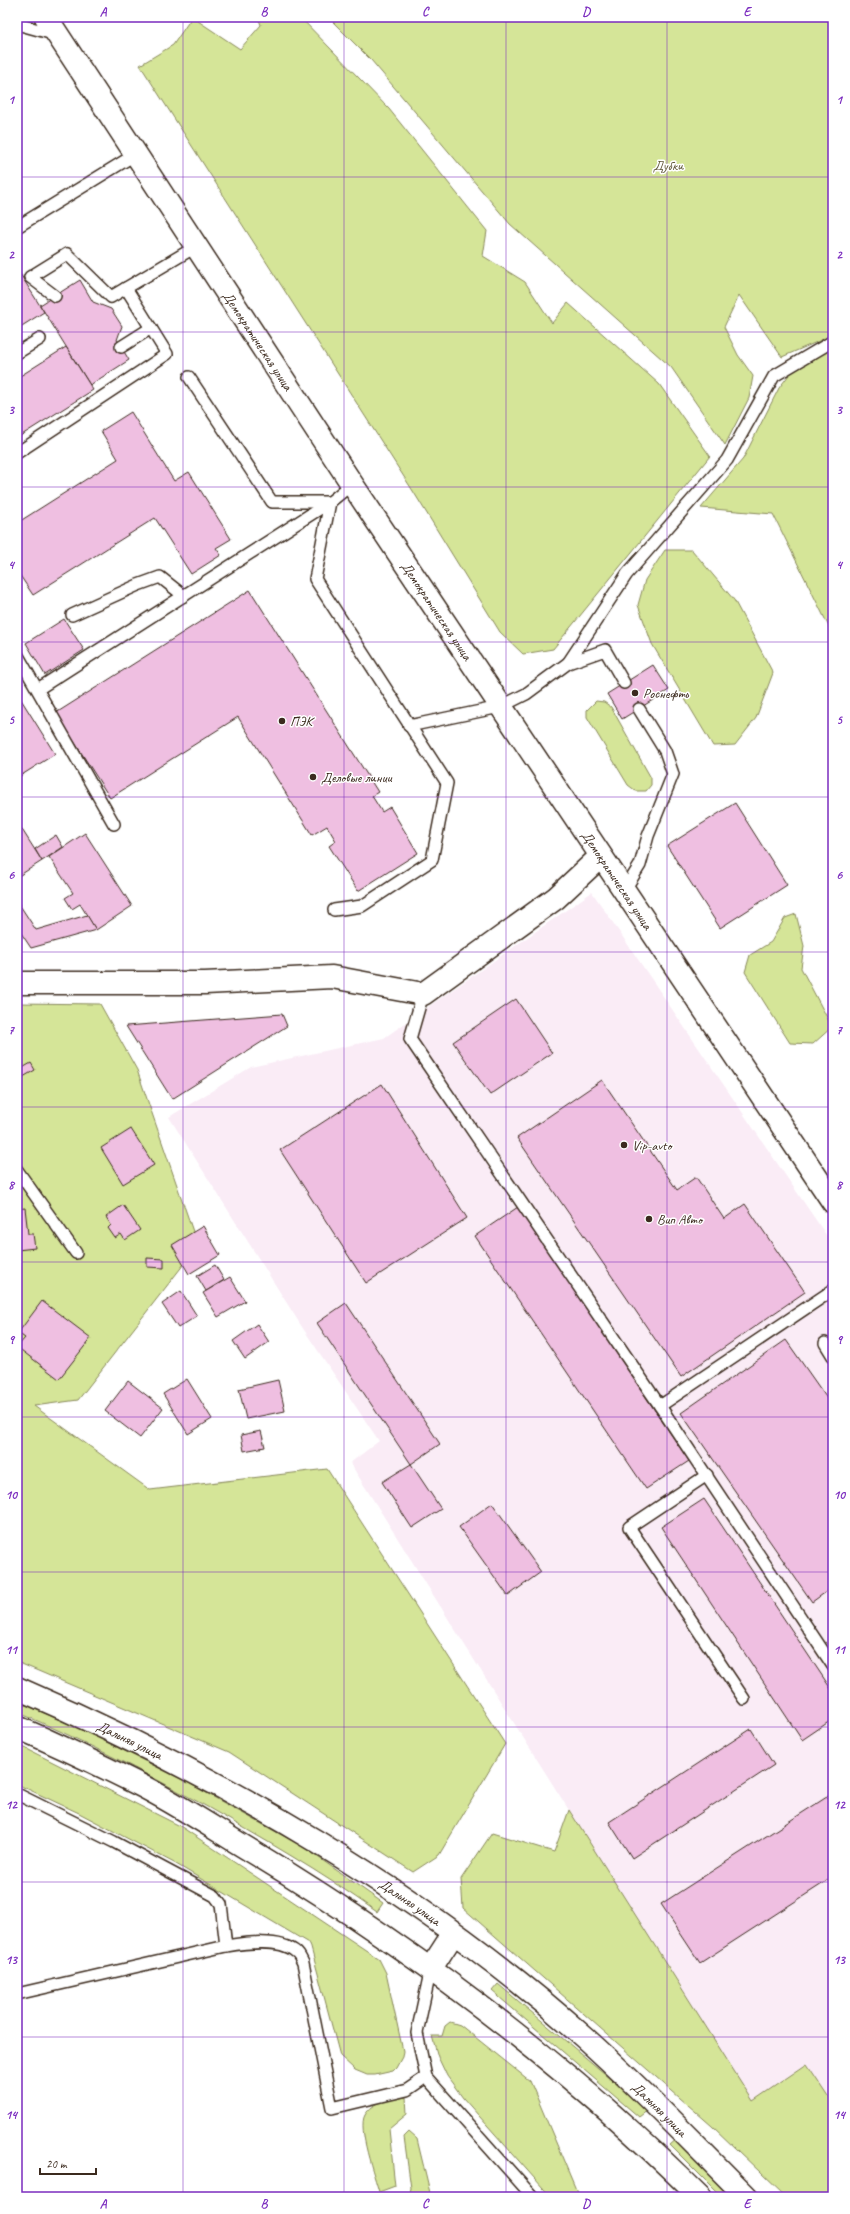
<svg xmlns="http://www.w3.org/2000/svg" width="850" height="2214" viewBox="0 0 850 2214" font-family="Caveat,sans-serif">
	<rect width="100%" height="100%" fill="#fff"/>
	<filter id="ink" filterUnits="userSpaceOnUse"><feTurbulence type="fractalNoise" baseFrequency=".025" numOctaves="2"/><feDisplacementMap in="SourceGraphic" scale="8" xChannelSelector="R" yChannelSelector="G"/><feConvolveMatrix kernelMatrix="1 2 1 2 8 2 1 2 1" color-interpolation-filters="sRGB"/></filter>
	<g filter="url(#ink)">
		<path fill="#faecf6" d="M592 892 833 1245V2103L806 2064 753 2102 350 1463 379 1441 302 1327 169 1117 251 1067 384 1038Z"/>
		<g fill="#d5e598" stroke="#88885b">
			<path d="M192 17 240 49 261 25 258 17H300L389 109 487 231 483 256 525 282 552 323 568 303 659 384 710 456 553 649 523 654 500 632 413 491 140 65 173 45Z"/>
			<path d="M328 17H833V335L782 357 739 295 724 327 738 355 753 376 749 398 725 445 671 367 510 224 371 60Z"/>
			<path d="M833 348V635L773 514 701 508 743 459 779 388 792 371Z"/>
			<path d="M665 550H692L734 600 773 673 756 718 735 745 713 746 652 644 638 605 645 580Z"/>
			<path d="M596 701 604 702 611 707 651 778V785L646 791H636L628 785 587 717V710Z"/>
			<path d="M796 914 804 946 801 968 832 1027 813 1044 790 1043 745 972 750 955 771 942 785 918Z"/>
			<path d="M17 1003 100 1004 137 1070 198 1246 78 1400 34 1406 150 1490 327 1469 505 1744 439 1855 413 1872 229 1752 17 1662Z"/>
			<path d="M17 1701 74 1726 183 1780 305 1848 383 1903 377 1912C321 1872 262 1838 202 1804 141 1771 81 1739 17 1712Z"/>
			<path d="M17 1744 180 1826 379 1959 386 1973 403 2051 402 2057 396 2068 393 2071 375 2075H367L355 2070 340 2056 310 1944 176 1864 79 1813 17 1784Z"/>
			<path d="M569 1810 753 2101 807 2064 833 2103V2197H786L712 2126 463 1908 461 1879 492 1833 554 1852Z"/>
			<path d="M498 1984 648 2110 639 2117 492 1991Z"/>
			<path d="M450 2022 460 2025 530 2081 577 2192 582 2197H551L463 2098 447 2076 438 2057 432 2036H442L445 2026Z"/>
			<path d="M406 2097 407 2114 389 2129 395 2186 379 2192C375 2177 357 2128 365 2115 373 2101 392 2099 406 2097Z"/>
			<path d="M409 2132 417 2139 431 2197H409L411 2188 404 2137Z"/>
			<path d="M678 2138 737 2197H722L670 2145Z"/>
		</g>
		<g fill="#efbfe1" stroke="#3b2a1e">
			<path d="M17 269 44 312 17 329Z"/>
			<path d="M80 280 93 302 111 309 122 326 117 340 129 360 90 385 40 305Z"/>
			<path d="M66 347 93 390 17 438V378Z"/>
			<path d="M131 412 174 481 189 472 231 539 216 548 221 555 191 574 155 518 33 595 17 571V523L118 459 101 431Z"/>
			<path d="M250 590 378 792 372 796 382 812 390 807 418 853 358 891 329 846 336 841 327 826 312 835 238 717 110 798 56 713Z"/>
			<path d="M64 619 84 650 45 675 26 643Z"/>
			<path d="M653 665 669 690 622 719 607 694Z"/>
			<path d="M17 693 55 754 17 778Z"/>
			<path d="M735 803 787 885 720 928 667 846Z"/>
			<path d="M21 828 42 861 17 877V830Z"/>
			<path d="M85 833 132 906 96 930 80 904 72 909 65 898 73 893 49 857Z"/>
			<path d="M56 835 63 847 42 861 35 849Z"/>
			<path d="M17 901 36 930 87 915 96 930 31 948 17 927Z"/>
			<path d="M516 999 552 1053 490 1095 453 1042Z"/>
			<path d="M282 1014 287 1026 172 1099 126 1026Z"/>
			<path d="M31 1063 35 1070 23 1077 19 1070Z"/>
			<path d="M602 1080 677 1190 696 1177 724 1219 745 1204 805 1292 681 1377 517 1138Z"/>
			<path d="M382 1084 467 1218 366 1283 280 1150Z"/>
			<path d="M131 1129 154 1165 123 1184 101 1148Z"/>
			<path d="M123 1205 140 1230 125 1240 121 1234 115 1238 108 1228 111 1225 106 1217Z"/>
			<path d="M518 1207 689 1461 646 1489 475 1236Z"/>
			<path d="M25 1208 28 1234H33L35 1248 17 1250V1209Z"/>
			<path d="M203 1226 220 1255 189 1274 172 1245Z"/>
			<path d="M147 1258 164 1259V1268L147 1267Z"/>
			<path d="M215 1265 224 1280 206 1291 197 1276Z"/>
			<path d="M230 1277 245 1301 218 1317 203 1293Z"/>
			<path d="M181 1291 197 1316 178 1328 162 1304Z"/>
			<path d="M42 1301 91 1338 59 1379 17 1347 25 1338 18 1333Z"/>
			<path d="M346 1303 440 1444 411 1464 317 1323Z"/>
			<path d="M257 1324 269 1342 245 1359 233 1341Z"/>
			<path d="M786 1340 833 1407V1587L812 1602 681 1413Z"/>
			<path d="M187 1379 212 1419 188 1434 163 1394Z"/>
			<path d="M278 1380 285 1411 246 1419 239 1389Z"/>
			<path d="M128 1381 163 1408 140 1438 105 1411Z"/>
			<path d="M261 1431 265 1447 244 1451 241 1435Z"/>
			<path d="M411 1464 441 1509 412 1528 382 1482Z"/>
			<path d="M704 1499 833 1692V1719L802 1740 661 1527Z"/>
			<path d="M492 1503 541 1572 508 1596 459 1527Z"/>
			<path d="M751 1729 774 1765 632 1858 609 1822Z"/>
			<path d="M833 1793V1877L700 1963 661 1904Z"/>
		</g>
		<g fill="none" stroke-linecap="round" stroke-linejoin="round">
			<g stroke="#3b2a1e" stroke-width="14">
				<g id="lane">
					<path d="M17 24 57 35"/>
					<path d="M17 227 136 154"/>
					<path d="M55 296 30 277 67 254 111 297 126 288"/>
					<path d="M121 347 151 328"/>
					<path d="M17 353 40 339"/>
					<path d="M189 377 272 502H330L352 484"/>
					<path d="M17 453 167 354 126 288 197 246"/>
					<path d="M72 615 138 585 160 577 184 596"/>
					<path d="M17 654 114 824"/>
					<path d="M568 663 627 574 727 460 774 376 833 341"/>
					<path d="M38 689 330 502 315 579 447 783 432 860 362 906 334 910"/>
					<path d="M409 726 500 707 526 694 568 663 605 650 624 683"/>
					<path d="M624 891 640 865 648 836 673 774 665 751 639 709"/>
					<path d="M423 994 410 1039 660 1406 833 1290"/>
					<path d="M17 1170 76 1253"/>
					<path d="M825 1343 833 1356"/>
					<path d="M660 1406 833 1666"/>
					<path d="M707 1475 629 1527 744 1699"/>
					<path d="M17 1794 114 1842 215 1896 221 1904 226 1946"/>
					<path d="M431 1968 417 2033 426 2077 533 2197"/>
					<path d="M17 1994 226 1946C245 1943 280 1938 296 1952 299 1954 301 1959 303 1963L332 2108 407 2090 426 2077"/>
				</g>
			</g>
			<g stroke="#3b2a1e" stroke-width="25">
				<path id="street" d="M17 983H205L332 977 423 994 556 898 600 857"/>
			</g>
			<g stroke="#3b2a1e" stroke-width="25">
				<g id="secondary">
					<path id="s1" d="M17 1688C219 1775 422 1892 586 2039 642 2089 694 2144 747 2197"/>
					<path d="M17 1727C58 1745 98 1764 138 1784 178 1804 216 1830 253 1852 415 1950 566 2064 700 2197"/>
					<path d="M431 1968 453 1934"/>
				</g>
			</g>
			<g stroke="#3b2a1e" stroke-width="25">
				<g id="primary">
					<path id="s2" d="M46 17 352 484 833 1202"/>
				</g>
			</g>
			<use href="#lane" stroke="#fff" stroke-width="11"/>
			<use href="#street" stroke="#fff" stroke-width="22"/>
			<use href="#secondary" stroke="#fff" stroke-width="22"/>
			<use href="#primary" stroke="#fff" stroke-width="22"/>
		</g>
	</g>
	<path fill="none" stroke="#7b2cbf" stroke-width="1" stroke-opacity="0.55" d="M183 17V2197M344 17V2197M506 17V2197M667 17V2197M17 177H833M17 332H833M17 487H833M17 642H833M17 797H833M17 952H833M17 1107H833M17 1262H833M17 1417H833M17 1572H833M17 1727H833M17 1882H833M17 2037H833"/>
	<g fill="#3b2a1e" stroke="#fff" stroke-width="1.5">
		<circle cx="635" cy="693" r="4"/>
		<circle cx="282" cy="721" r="4"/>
		<circle cx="313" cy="777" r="4"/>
		<circle cx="624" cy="1145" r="4"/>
		<circle cx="649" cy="1219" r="4"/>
	</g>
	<g text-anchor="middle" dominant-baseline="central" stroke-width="3" stroke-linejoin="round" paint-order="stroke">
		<g font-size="14" fill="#62593c" stroke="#fff">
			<text x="668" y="165">Дубки</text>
		</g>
		<g font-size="14" fill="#3b2a1e" stroke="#fff">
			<text stroke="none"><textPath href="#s2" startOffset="387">Демократическая улица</textPath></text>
			<text stroke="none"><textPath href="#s2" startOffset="711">Демократическая улица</textPath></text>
			<text stroke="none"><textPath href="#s2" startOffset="1035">Демократическая улица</textPath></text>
			<text stroke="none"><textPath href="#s1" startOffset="124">Дальняя улица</textPath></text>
			<text stroke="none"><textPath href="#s1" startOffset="448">Дальняя улица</textPath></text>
			<text stroke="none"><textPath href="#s1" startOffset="773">Дальняя улица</textPath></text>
		</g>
		<g font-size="14" fill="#3b2a1e" stroke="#fff" text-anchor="start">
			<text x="643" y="693">Роснефть</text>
			<text x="290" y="721">ПЭК</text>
			<text x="321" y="777">Деловые линии</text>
			<text x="632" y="1145">Vip-avto</text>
			<text x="657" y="1219">Вип Авто</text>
		</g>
	</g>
	<rect width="850" height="2214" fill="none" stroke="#fff" stroke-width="44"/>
	<path d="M40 2168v6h56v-6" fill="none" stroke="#3b2a1e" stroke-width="2"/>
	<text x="46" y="2168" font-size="12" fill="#3b2a1e" stroke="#ffffff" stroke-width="3" paint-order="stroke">20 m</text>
	<rect x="22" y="22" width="806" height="2170" fill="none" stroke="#7b2cbf" stroke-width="1.5"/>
	<g font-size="13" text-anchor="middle" font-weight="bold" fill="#7b2cbf">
		<text x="103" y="16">A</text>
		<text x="264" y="16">B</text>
		<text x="425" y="16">C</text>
		<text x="586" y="16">D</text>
		<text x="747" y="16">E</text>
		<text x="11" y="104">1</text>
		<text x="839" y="104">1</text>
		<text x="11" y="259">2</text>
		<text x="839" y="259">2</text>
		<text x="11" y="414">3</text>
		<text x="839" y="414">3</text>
		<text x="11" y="569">4</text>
		<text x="839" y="569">4</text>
		<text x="11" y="724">5</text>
		<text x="839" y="724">5</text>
		<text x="11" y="879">6</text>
		<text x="839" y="879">6</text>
		<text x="11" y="1034">7</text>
		<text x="839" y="1034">7</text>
		<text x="11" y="1189">8</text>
		<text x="839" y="1189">8</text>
		<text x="11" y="1344">9</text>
		<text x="839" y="1344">9</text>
		<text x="11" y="1499">10</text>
		<text x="839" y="1499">10</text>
		<text x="11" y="1654">11</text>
		<text x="839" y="1654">11</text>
		<text x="11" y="1809">12</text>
		<text x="839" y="1809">12</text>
		<text x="11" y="1964">13</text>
		<text x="839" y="1964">13</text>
		<text x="11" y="2119">14</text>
		<text x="839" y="2119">14</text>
		<text x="103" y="2208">A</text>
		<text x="264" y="2208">B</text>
		<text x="425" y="2208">C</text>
		<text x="586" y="2208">D</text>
		<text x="747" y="2208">E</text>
	</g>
</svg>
